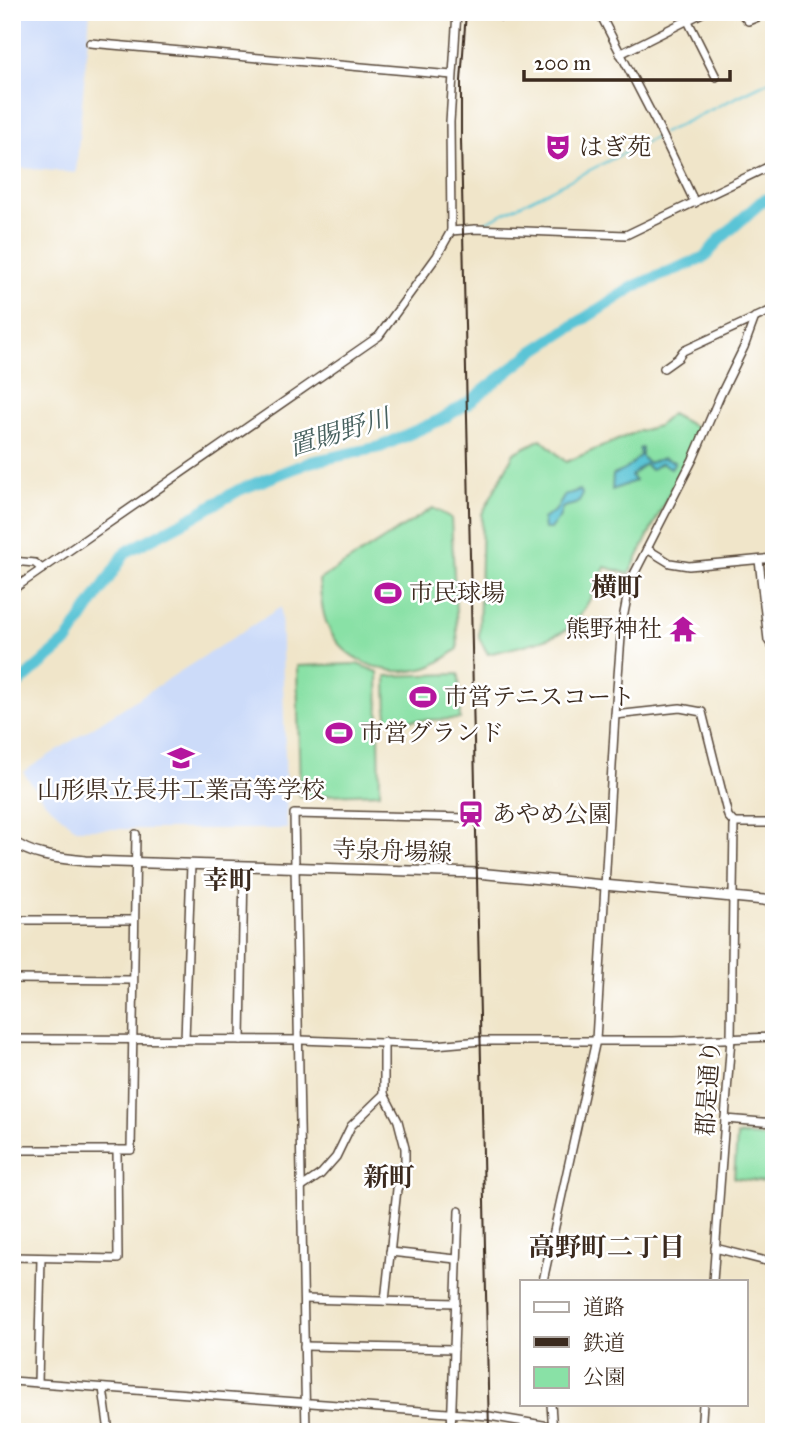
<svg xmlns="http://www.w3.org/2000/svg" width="786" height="1444" viewBox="0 0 786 1444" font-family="'IM FELL Great Primer','Noto Serif JP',serif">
	<rect width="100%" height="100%" fill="#fff"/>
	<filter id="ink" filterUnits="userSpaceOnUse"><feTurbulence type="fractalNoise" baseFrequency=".0143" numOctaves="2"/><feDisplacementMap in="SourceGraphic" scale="14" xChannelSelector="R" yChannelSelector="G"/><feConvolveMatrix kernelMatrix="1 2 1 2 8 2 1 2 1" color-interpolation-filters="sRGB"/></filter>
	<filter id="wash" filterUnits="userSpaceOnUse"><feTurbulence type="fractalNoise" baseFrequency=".00686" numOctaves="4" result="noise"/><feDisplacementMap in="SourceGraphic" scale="28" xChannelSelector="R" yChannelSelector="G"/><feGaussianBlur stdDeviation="1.57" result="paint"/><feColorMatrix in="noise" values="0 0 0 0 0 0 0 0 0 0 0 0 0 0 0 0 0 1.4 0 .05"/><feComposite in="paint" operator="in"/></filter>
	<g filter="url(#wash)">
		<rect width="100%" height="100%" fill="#f0e5c9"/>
		<g fill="#ccdbf9">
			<path d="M12 12H90L76 173 12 167Z"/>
			<path d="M281 607 287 829H76L46 803 23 772Z"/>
		</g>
		<g fill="#89e1a6" stroke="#628662" stroke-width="2">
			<path d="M671 414 701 430 629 574 605 567C596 587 587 609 572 625 560 639 507 649 488 654L479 638 482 514 514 453 541 439 566 462 636 432 658 426Z"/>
			<path d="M433 508 451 518 458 649C449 655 437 665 426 668 392 678 349 664 331 633 322 617 321 598 319 580Z"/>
			<path d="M357 664 378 672 380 793 300 796 297 666Z"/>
			<path d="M459 674 460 719 387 721 386 676Z"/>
			<path d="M737 1135 774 1138V1176L768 1175 765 1182 734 1178Z"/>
		</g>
		<g fill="#5ac4d6" stroke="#4a777a" stroke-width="2">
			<path d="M642 448V457L648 463 663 458 675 462 671 468 661 463 651 470 645 464 631 476 635 481 612 490 613 475C624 472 633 464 640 455L639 449Z"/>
			<path d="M580 490 582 493C580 508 572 503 562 508L559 518 550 529H544L543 519 556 510 565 495Z"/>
		</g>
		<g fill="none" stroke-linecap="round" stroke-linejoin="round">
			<g stroke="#5ac4d6" stroke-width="2">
				<path d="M663 133 774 79"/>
				<path d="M484 223 658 136"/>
			</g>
			<path stroke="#5ac4d6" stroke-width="12" d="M12 689 67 641 126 552 187 520 239 490 310 462 380 447 440 420 468 403 534 351 635 286 705 257 719 240 761 202 774 196"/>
		</g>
	</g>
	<g filter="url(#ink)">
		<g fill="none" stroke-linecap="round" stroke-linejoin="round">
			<g stroke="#564638" stroke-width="10">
				<g id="minor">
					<path d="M502 12V17L511 12"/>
					<path d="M599 12 659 128 695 203"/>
					<path d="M740 12 748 21 770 12"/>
					<path d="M688 21 716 77"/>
					<path d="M90 43 452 75"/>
					<path d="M620 54 704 12"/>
					<path d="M451 231 475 229 626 235 774 164"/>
					<path d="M664 368 678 358 683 351 774 309"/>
					<path d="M647 549 670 563 689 566 774 558"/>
					<path d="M759 560 768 640 774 649"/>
					<path d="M12 561 35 563 42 569"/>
					<path d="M12 590 379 336 437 256 451 231 450 122 457 12"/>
					<path d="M615 715 680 708 702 712 728 816 734 823 731 1038 713 1281"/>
					<path d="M734 823H774"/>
					<path d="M12 920H134"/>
					<path d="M12 979 133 980"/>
					<path d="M12 1039 300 1040 435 1045 481 1041H673L774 1037"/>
					<path d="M185 1040 191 864"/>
					<path d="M241 1040 244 866"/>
					<path d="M384 1042V1094L398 1121 405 1148V1172L397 1189 385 1301"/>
					<path d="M725 1119 774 1123"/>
					<path d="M12 1150H131L136 834"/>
					<path d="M302 1187 321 1174 336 1157 351 1126 384 1094"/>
					<path d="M715 1248 774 1263"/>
					<path d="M390 1252 456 1259"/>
					<path d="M12 1257 118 1259 117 1150"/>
					<path d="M543 1281 596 1040 615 715 622 624 630 582 693 459 720 396 744 347 755 317"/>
					<path d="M304 1299 456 1303"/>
					<path d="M304 1346 454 1349"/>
					<path d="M12 1381 489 1416 585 1432"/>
					<path d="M38 1383 41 1258"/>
					<path d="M103 1388 109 1432"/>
					<path d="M551 1404 553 1432"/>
					<path d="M306 1432 294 814 468 818"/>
					<path d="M451 1432 459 1211"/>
					<path d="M701 1432 703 1404"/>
				</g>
			</g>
			<g stroke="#564638" stroke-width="12">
				<path id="major" d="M12 841C34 857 59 858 85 861L477 873 774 901"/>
			</g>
			<use href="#minor" stroke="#fff" stroke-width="7"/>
			<use href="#major" stroke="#fff" stroke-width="9"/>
			<path stroke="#3b2a1e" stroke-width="2" d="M466 12 461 81V140L489 1432"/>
		</g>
	</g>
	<defs>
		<g id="theatre-bare" transform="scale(2.1)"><path d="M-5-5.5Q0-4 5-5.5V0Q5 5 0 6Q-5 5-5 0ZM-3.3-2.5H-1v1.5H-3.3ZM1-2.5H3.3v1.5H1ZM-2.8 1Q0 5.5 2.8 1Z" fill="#b5179e" stroke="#fff" stroke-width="2.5" paint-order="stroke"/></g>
		<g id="stadium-bare" transform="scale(2.1)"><path d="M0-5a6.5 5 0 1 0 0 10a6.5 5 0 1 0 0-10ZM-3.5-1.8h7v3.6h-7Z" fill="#b5179e" stroke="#fff" stroke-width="2.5" paint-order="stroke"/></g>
		<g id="temple-bare" transform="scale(2.1)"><path d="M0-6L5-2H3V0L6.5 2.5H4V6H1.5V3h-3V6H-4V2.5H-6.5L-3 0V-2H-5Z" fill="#b5179e" stroke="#fff" stroke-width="2.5" paint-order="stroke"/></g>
		<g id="school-bare" transform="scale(2.1)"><path d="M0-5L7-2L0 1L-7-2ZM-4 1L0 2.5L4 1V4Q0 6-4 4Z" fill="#b5179e" stroke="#fff" stroke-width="2.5" paint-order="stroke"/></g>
		<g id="station-bare" transform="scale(2.1)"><path d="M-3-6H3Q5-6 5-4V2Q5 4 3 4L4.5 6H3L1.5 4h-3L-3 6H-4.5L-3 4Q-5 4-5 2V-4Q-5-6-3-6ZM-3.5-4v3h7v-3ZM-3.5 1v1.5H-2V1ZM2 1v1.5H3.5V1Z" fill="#b5179e" stroke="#fff" stroke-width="2.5" paint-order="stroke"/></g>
	</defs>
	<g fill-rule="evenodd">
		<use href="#theatre-bare" x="558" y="147"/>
		<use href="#stadium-bare" x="388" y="593"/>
		<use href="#temple-bare" x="683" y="629"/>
		<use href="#stadium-bare" x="423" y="697"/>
		<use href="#stadium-bare" x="339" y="733"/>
		<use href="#school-bare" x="181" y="758"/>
		<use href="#station-bare" x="471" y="814"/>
	</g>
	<g text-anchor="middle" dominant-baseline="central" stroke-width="5" stroke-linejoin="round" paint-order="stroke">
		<g font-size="24" fill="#3b2a1e" stroke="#fff" text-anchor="start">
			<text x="579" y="147">はぎ苑</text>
			<text x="409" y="593">市民球場</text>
			<text x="662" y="629" text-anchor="end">熊野神社</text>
			<text x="444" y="697">市営テニスコート</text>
			<text x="360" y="733">市営グランド</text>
			<text x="181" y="790" text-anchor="middle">山形県立長井工業高等学校</text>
			<text x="492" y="814">あやめ公園</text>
		</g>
		<g font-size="24" fill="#3b2a1e" stroke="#fff">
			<text transform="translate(392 851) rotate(2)">寺泉舟場線</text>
			<text transform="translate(708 1088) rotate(-86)">郡是通り</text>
		</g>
		<g font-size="26" font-style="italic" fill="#46605e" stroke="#fff">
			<text transform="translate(339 432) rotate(-17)">置賜野川</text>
		</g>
		<g font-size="26" font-weight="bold" fill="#3b2a1e" stroke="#fff">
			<text x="617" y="587">横町</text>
			<text x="229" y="880">幸町</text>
			<text x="389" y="1177">新町</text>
			<text x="607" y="1247">高野町二丁目</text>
		</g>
	</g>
	<rect width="786" height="1444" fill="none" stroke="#fff" stroke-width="42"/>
	<rect x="520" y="1280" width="228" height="126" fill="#ffffff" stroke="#b1aaa5" stroke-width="2"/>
	<rect x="534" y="1302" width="35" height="10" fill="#ffffff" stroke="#b1aaa5" stroke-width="2"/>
	<text x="583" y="1314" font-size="21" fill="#3b2a1e">道路</text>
	<rect x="534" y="1337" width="35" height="10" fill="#3b2a1e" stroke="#b1aaa5" stroke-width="2"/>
	<text x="583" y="1350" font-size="21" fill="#3b2a1e">鉄道</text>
	<rect x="534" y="1367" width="35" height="21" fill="#89e1a6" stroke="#b1aaa5" stroke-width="2"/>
	<text x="583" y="1384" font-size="21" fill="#3b2a1e">公園</text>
	<path d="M524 70v10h206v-10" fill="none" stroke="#3b2a1e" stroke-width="3.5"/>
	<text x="534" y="70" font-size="21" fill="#3b2a1e" stroke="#ffffff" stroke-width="5" paint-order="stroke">200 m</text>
</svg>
